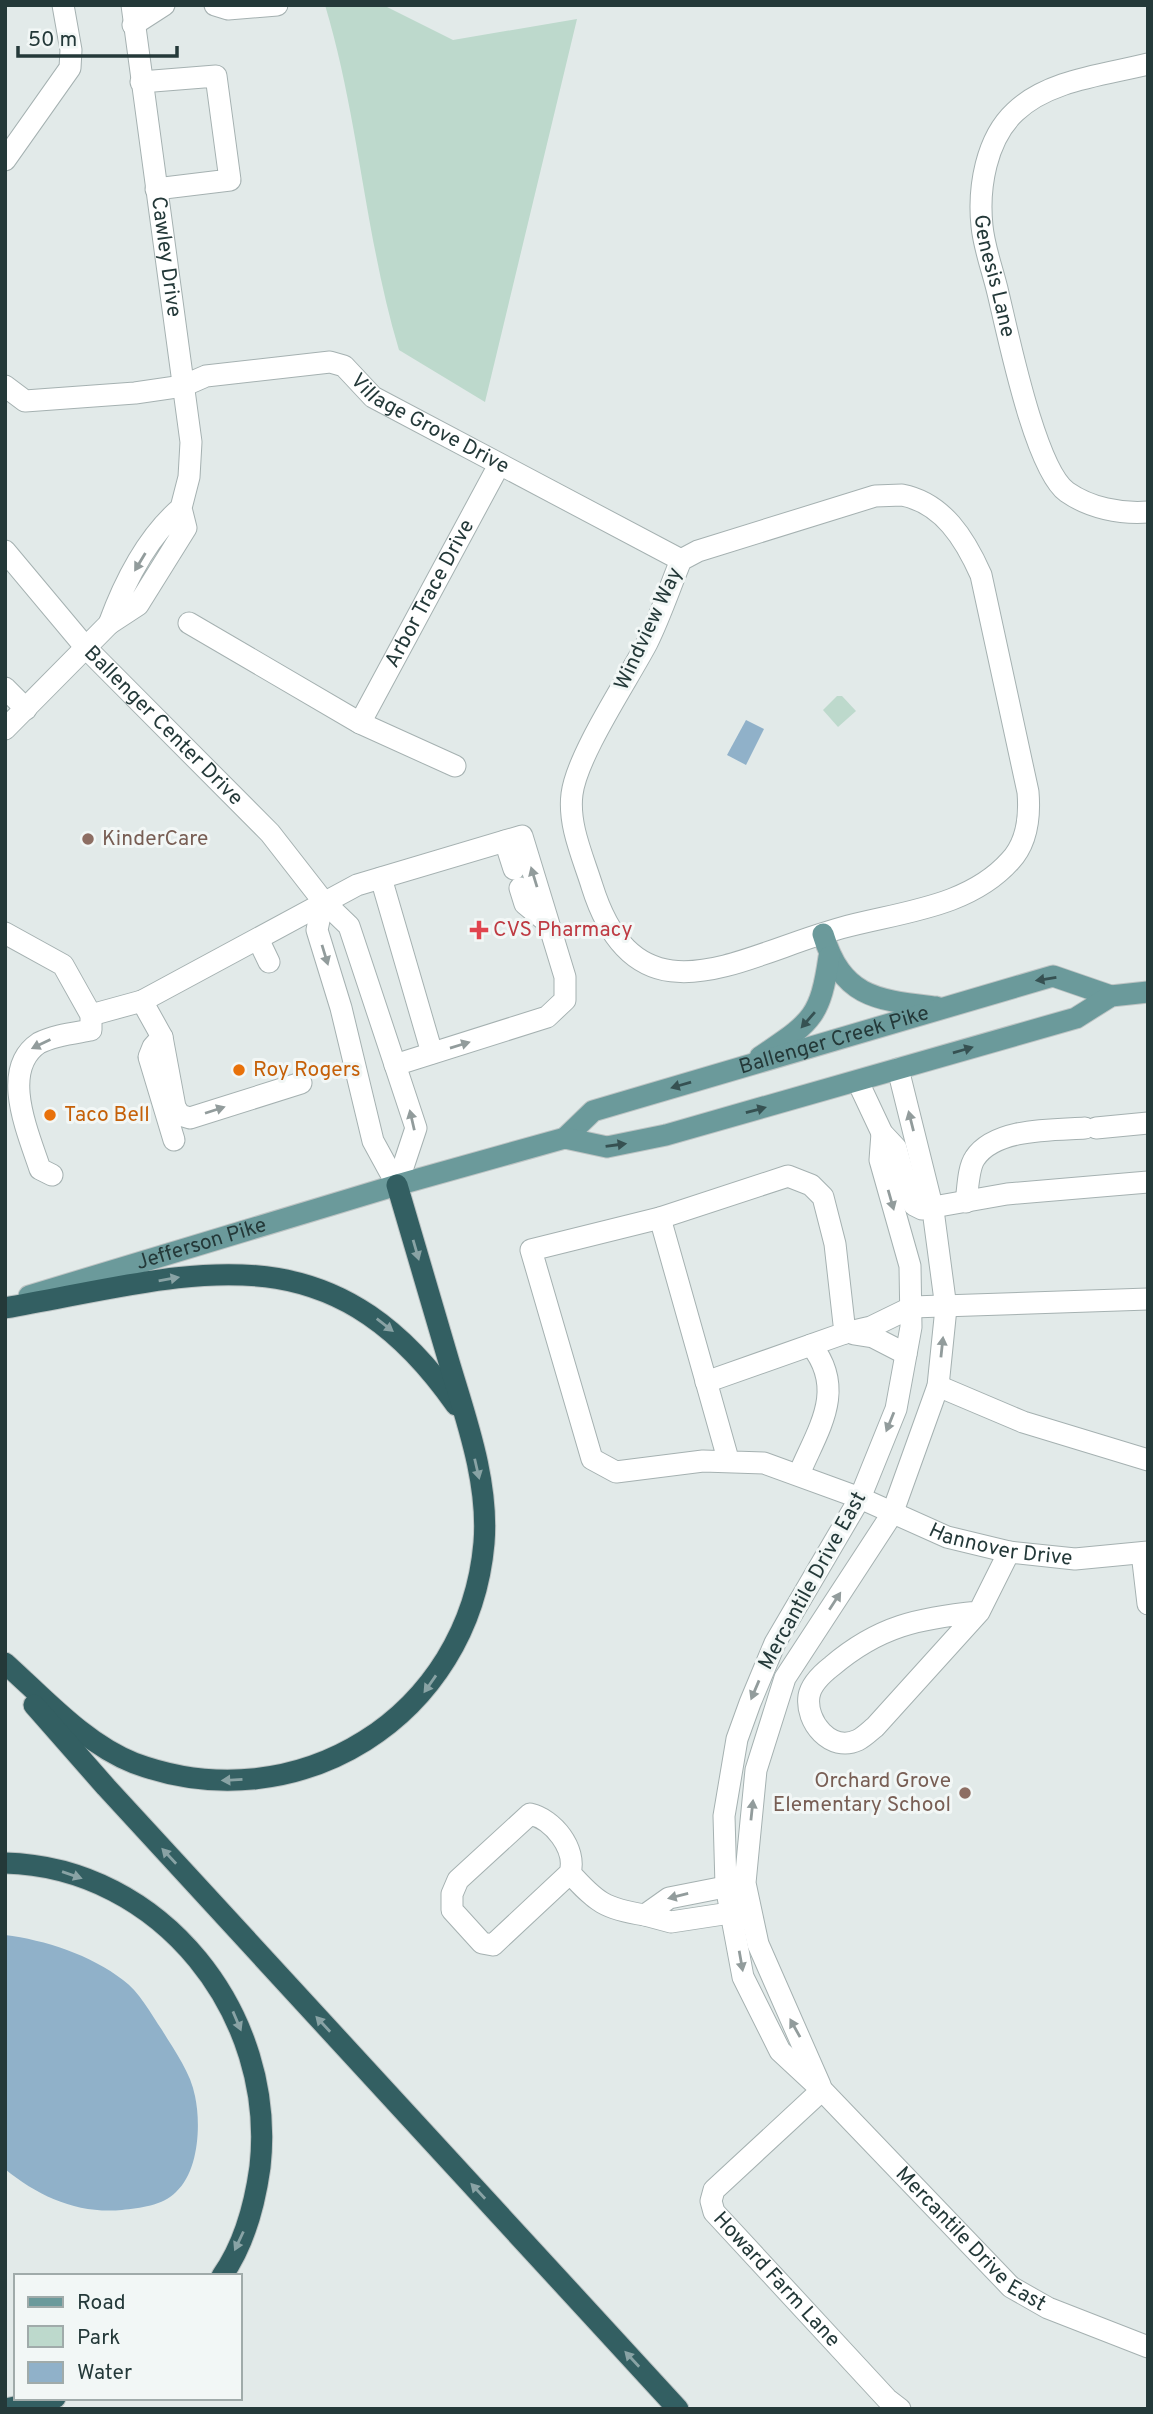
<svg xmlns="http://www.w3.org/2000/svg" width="1153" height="2414" viewBox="0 0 1153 2414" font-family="Overpass,sans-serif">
	<rect width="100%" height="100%" fill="#e2eae9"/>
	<g fill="#bdd9cc">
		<path d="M325 5H383L453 40 577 19 485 402 399 350C365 237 359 118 325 5Z"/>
		<path d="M837 696H842L856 711 838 727 823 710Z"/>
	</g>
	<g fill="#90b1c9">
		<path d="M746 720 764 729 746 765 727 755Z"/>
		<path d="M5 1935C45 1940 91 1955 123 1980 139 1991 151 2014 162 2030 174 2050 191 2073 195 2096 201 2124 199 2171 176 2192 162 2206 140 2208 122 2210 78 2214 39 2197 5 2169Z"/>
	</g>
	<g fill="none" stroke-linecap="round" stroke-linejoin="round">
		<g stroke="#a5b1b1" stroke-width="23">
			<g id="minor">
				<path id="s1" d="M132 5 191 442 189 477 181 508 186 528 138 605 109 624C124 583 147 537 181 508"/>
				<path d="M215 5 228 9 277 5"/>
				<path d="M133 25 164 5"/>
				<path id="s2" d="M1148 64C1104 75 1048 80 1015 112 986 139 978 188 982 226 984 248 993 271 998 293 1008 334 1035 469 1067 492 1090 508 1120 514 1148 512"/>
				<path d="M141 82 216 76 230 180 156 189"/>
				<path d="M5 160 70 68 71 50 63 5"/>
				<path id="s3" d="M5 386 25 401 135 393 183 386 206 376 330 362 344 366 373 397 681 560"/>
				<path d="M902 495C943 503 965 539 981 575L1028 792C1030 816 1027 843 1010 861 968 908 899 912 841 928 741 955 637 1030 592 886 583 857 568 825 572 794 577 755 627 681 647 643 660 617 670 587 681 560L698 551 875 496Z"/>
				<path id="s4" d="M5 551 87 649 270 833 323 901 349 926 416 1128 397 1185"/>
				<path d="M189 623 360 723 455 766"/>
				<path d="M5 688 26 709"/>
				<path id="s5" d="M360 723 499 465"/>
				<path d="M5 729 109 624"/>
				<path d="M505 841 514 869"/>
				<path d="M381 878 432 1053"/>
				<path d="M520 888 525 904 548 923"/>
				<path d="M323 901 317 930 341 1008 373 1141 397 1185"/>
				<path d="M5 933 63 965 91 1015V1030C75 1033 54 1035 39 1043 0 1069 27 1130 40 1169L52 1175"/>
				<path d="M258 939 269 962"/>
				<path d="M142 1001 162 1037 175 1107 180 1115 190 1118 301 1083"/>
				<path d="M91 1015 142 1001 357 885 522 836 565 977V1000L547 1017 395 1065"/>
				<path d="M162 1037 153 1047 149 1057 174 1140"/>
				<path d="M858 1082 882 1133 896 1148 909 1195 914 1205 922 1209 1007 1194 1148 1182"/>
				<path d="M1096 1128 1148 1123"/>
				<path id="s6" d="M882 1133 880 1160 910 1266 911 1327 896 1409 860 1498 775 1643 750 1703 737 1739 724 1816 726 1886 743 1977 780 2051 822 2090 1011 2287 1048 2308 1148 2347"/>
				<path d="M966 1202C968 1189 968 1168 975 1158 995 1128 1052 1130 1085 1128"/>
				<path d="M660 1218 788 1176 811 1185 823 1197 835 1244 845 1333 706 1382"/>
				<path d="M845 1333 871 1327 912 1307 1148 1299"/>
				<path d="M854 1334 873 1337 906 1354"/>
				<path d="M938 1386 1023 1422 1148 1460"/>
				<path id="s7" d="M728 1459 660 1218 531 1250 592 1459 616 1472 703 1461 764 1463 860 1498 947 1537 1009 1552 1075 1559 1148 1552"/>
				<path d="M799 1474C818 1429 847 1390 811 1345"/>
				<path d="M1142 1553 1148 1604"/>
				<path d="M979 1612C919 1618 879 1626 832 1666 823 1673 811 1684 809 1696 805 1722 831 1753 858 1740 864 1737 870 1731 875 1727L979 1612 1009 1552"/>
				<path d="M570 1873C577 1849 553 1819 530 1814L458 1880 452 1894V1910L482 1943 493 1945 570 1873C596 1902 605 1909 645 1915"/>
				<path d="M740 1884 669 1898 645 1915 671 1922 743 1911"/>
				<path d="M820 2085 758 1944 745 1883 756 1770 785 1678 892 1514 938 1386 946 1308 933 1210 898 1069"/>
				<path id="s8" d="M822 2090 714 2190 711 2201 714 2212 887 2399 900 2409"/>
			</g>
		</g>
		<g stroke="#bdc4c4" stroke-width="23">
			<g id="major">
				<path d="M823 934C842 998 877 1000 936 1007"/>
				<path d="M760 1057C811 1022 820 1019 829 957"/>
				<path id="s9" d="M565 1138 593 1111 1053 976 1111 996"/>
				<path id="s10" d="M29 1296 397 1185 565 1138 607 1147 666 1135 1076 1018 1111 996 1148 992"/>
			</g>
		</g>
		<g stroke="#bdc4c4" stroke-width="23">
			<g id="highway">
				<path d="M5 1308C192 1275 328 1222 456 1405"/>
				<path d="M5 1663C44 1698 85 1744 134 1763 298 1824 469 1716 484 1543 489 1482 466 1419 449 1362 432 1303 414 1244 397 1185"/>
				<path d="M34 1705 106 1787 678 2409"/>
				<path d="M5 1863C162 1867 277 2015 260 2167 255 2203 244 2245 222 2276"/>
				<path d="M6 2409 55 2398"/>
			</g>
		</g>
		<use href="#minor" stroke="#fff" stroke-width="21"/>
		<use href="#major" stroke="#6b9a9b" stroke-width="21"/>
		<use href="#highway" stroke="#335f62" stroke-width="21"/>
	</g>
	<defs><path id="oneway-solid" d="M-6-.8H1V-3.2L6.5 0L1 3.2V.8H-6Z" transform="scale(1.75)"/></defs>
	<g fill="#929c9c">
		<use href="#oneway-solid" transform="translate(140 562) rotate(121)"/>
		<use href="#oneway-solid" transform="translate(534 877) rotate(-107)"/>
		<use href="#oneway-solid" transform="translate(325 955) rotate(73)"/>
		<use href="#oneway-solid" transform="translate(41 1044) rotate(154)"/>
		<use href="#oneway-solid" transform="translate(460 1045) rotate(-17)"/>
		<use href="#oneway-solid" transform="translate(215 1110) rotate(-18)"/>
		<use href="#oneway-solid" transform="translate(412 1120) rotate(-103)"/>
		<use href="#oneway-solid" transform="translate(911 1121) rotate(-104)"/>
		<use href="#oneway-solid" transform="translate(891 1200) rotate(74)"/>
		<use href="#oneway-solid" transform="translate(942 1347) rotate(-84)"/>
		<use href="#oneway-solid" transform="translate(890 1422) rotate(112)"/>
		<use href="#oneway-solid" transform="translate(835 1601) rotate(-57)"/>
		<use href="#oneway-solid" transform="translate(755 1690) rotate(113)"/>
		<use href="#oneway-solid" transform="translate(752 1810) rotate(-84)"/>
		<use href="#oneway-solid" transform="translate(678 1896) rotate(166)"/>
		<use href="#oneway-solid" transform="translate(741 1961) rotate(80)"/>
		<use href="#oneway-solid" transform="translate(795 2028) rotate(-119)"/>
	</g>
	<g fill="#365152">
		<use href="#oneway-solid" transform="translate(1046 979) rotate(171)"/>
		<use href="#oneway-solid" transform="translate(808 1020) rotate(131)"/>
		<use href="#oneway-solid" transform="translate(963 1050) rotate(-16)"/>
		<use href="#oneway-solid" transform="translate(681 1085) rotate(164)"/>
		<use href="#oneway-solid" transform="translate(756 1110) rotate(-15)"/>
		<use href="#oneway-solid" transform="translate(616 1145) rotate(-8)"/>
	</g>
	<g fill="#89a3a5">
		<use href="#oneway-solid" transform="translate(416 1250) rotate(74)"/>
		<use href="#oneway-solid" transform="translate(169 1279) rotate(-10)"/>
		<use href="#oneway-solid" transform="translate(385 1325) rotate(38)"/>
		<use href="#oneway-solid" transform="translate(477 1469) rotate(77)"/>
		<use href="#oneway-solid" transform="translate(430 1684) rotate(125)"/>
		<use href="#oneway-solid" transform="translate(232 1780) rotate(177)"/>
		<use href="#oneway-solid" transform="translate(169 1856) rotate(-133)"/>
		<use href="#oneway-solid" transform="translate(72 1875) rotate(19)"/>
		<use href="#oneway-solid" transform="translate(237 2021) rotate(67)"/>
		<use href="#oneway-solid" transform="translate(323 2024) rotate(-133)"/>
		<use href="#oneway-solid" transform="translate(478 2191) rotate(-133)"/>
		<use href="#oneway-solid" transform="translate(239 2241) rotate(115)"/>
		<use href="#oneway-solid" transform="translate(632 2359) rotate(-133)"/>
	</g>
	<g fill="#8d6e63" stroke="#f2f7f6" stroke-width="2.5">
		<circle cx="88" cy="839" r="7"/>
		<circle cx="965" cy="1793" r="7"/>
	</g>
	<path fill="#e0444e" stroke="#f2f7f6" stroke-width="2.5" d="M475.5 919.5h7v7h7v7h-7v7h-7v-7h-7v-7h7z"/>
	<g fill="#e8710a" stroke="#f2f7f6" stroke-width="2.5">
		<circle cx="239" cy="1070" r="7"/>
		<circle cx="50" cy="1115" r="7"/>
	</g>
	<g text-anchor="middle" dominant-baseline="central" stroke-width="6" stroke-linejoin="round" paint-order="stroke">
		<g font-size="21" fill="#243939" stroke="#f2f7f6">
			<text stroke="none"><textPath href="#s1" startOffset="254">Cawley Drive</textPath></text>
			<text stroke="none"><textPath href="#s2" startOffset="317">Genesis Lane</textPath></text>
			<text stroke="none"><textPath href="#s3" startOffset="453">Village Grove Drive</textPath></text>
			<text stroke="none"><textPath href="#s5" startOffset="147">Arbor Trace Drive</textPath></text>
			<text transform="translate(649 629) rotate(-65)">Windview Way</text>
			<text stroke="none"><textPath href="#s4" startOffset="236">Ballenger Center Drive</textPath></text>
			<text stroke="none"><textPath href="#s9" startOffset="290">Ballenger Creek Pike</textPath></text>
			<text stroke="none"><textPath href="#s10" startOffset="180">Jefferson Pike</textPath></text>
			<text stroke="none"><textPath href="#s7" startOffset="1029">Hannover Drive</textPath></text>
			<text transform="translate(813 1581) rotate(-61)">Mercantile Drive East</text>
			<text stroke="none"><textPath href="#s6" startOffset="1241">Mercantile Drive East</textPath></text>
			<text stroke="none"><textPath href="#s8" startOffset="262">Howard Farm Lane</textPath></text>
		</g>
		<g font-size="21" fill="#785e54" stroke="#f2f7f6" text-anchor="start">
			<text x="102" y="839">KinderCare</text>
			<text x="951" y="1781" text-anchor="end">Orchard Grove<tspan x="951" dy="24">Elementary School</tspan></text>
		</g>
		<g font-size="21" fill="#be3a42" stroke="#f2f7f6" text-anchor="start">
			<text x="493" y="930">CVS Pharmacy</text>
		</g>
		<g font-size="21" fill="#c56008" stroke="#f2f7f6" text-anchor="start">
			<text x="253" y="1070">Roy Rogers</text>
			<text x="64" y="1115">Taco Bell</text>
		</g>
	</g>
	<rect width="1153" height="2414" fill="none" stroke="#243939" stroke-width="14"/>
	<rect x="14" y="2274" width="228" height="126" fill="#f2f7f6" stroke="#a0abaa" stroke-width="2"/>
	<rect x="28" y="2297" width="35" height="10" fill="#6b9a9b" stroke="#a0abaa" stroke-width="2"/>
	<text x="77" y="2309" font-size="21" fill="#243939">Road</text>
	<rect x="28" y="2326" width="35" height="21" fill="#bdd9cc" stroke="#a0abaa" stroke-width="2"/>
	<text x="77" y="2344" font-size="21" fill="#243939">Park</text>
	<rect x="28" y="2362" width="35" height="21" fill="#90b1c9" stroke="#a0abaa" stroke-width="2"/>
	<text x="77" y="2379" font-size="21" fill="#243939">Water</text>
	<path d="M18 46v10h159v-10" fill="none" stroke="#243939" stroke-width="3.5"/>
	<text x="28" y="46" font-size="21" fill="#243939" stroke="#f2f7f6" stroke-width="5" paint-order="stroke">50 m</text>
</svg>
